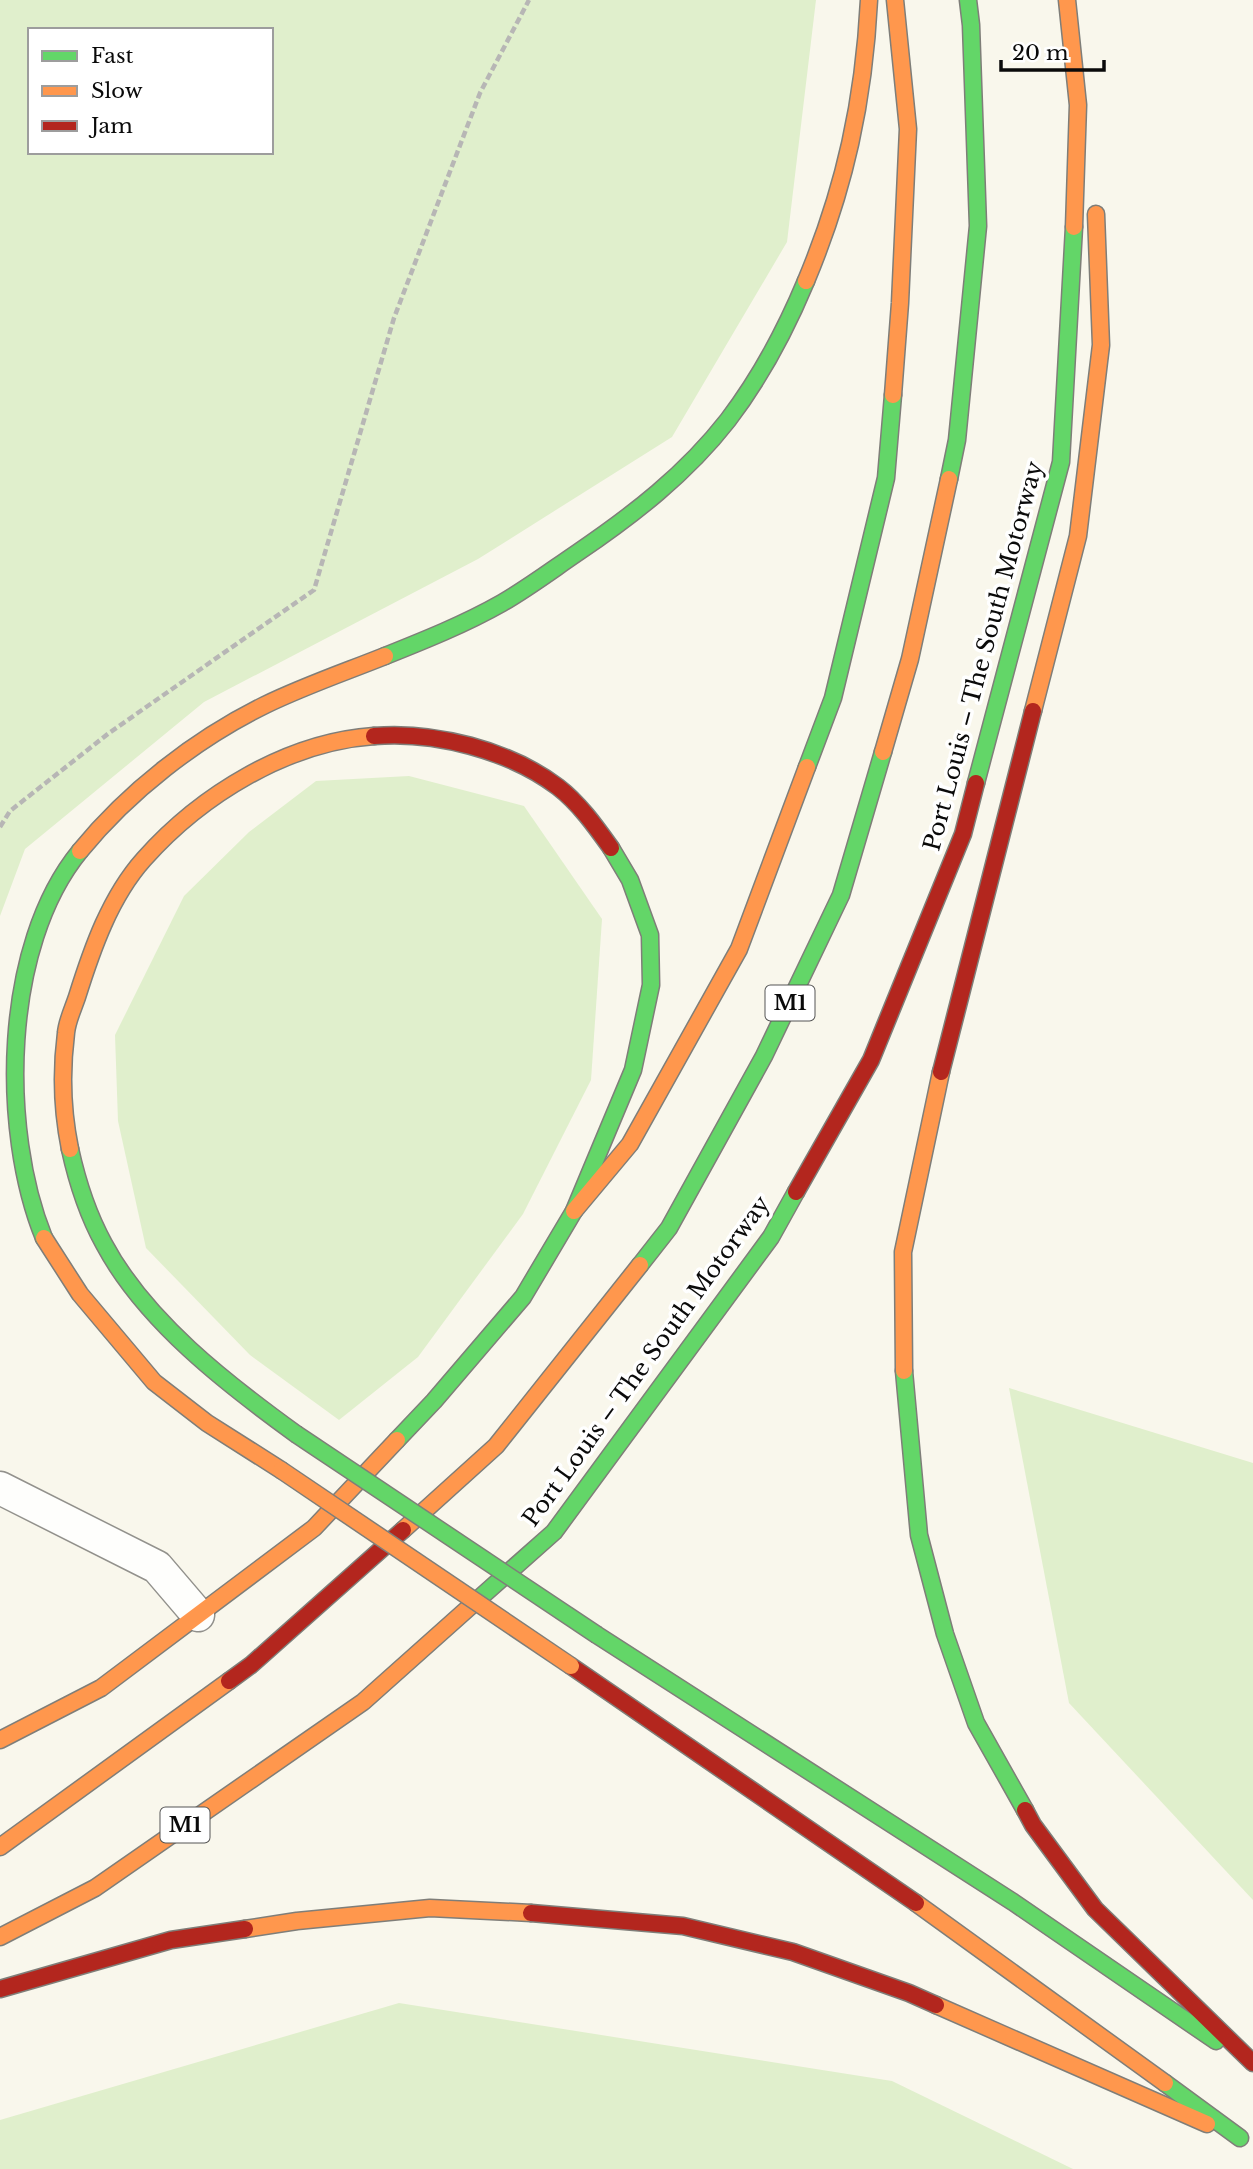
<svg xmlns="http://www.w3.org/2000/svg" width="1253" height="2169" viewBox="0 0 1253 2169" font-family="'Libre Baskerville',serif">
	<rect width="100%" height="100%" fill="#f9f7ec"/>
	<g fill="#e0efcc" fill-rule="evenodd">
		<path d="M0 0H816L787 242 672 437 478 559 204 702 25 849 0 916ZM30 30H271V152H30Z"/>
		<path d="M409 776 524 806 602 919 591 1080 523 1214 418 1357 339 1420 250 1355 146 1248 118 1121 115 1035 184 896 249 832 316 781Z"/>
		<path d="M1009 1388 1253 1463V1900L1069 1703Z"/>
		<path d="M399 2003 892 2081 1073 2169H0V2120Z"/>
	</g>
	<g fill="none" stroke-linecap="round" stroke-linejoin="round">
		<g stroke="#92918c" stroke-width="35">
			<path id="street" d="M0 1488 157 1567 198 1615"/>
		</g>
		<g stroke="#7f7e79" stroke-width="19">
			<g id="fast">
				<path d="M949 479 957 440 978 226 971 25 968 0"/>
				<path d="M385 656C425 640 465 624 502 603 528 588 552 570 577 553 633 515 686 474 728 420 760 378 786 329 806 281"/>
				<path d="M807 767 833 698 886 478 893 395"/>
				<path d="M976 783 1061 462 1074 227"/>
				<path d="M70 1149C77 1181 88 1215 104 1244 145 1321 227 1384 296 1434"/>
				<path d="M44 1238C0 1130 2 946 80 851"/>
				<path d="M640 1265 669 1228 764 1056 841 895 883 752"/>
				<path d="M904 1371 919 1535 945 1634 976 1723 1025 1810"/>
				<path d="M397 1440 434 1401 523 1297 574 1211 633 1070 651 985 650 935 630 880 611 848"/>
				<path d="M474 1603 554 1532 771 1237 796 1192"/>
				<path d="M597 1635 1013 1902 1216 2041"/>
				<path d="M1165 2083 1240 2138"/>
			</g>
		</g>
		<g stroke="#7f7e79" stroke-width="19">
			<g id="slow">
				<path d="M1067 0 1078 105 1074 227"/>
				<path d="M806 281C845 188 864 100 869 0"/>
				<path d="M893 395 900 303 908 129 895 0"/>
				<path d="M1033 711 1078 536 1101 345 1096 214"/>
				<path d="M883 752 910 659 949 479"/>
				<path d="M80 851C129 791 196 739 265 705 304 686 345 672 385 656"/>
				<path d="M70 1149C62 1110 61 1072 66 1033 67 1021 73 1009 77 997 92 949 110 897 144 859 201 795 287 742 374 736"/>
				<path d="M574 1211 630 1144 739 949 807 767"/>
				<path d="M44 1238 80 1294 154 1382 207 1423 281 1470"/>
				<path d="M904 1371 903 1252 941 1072"/>
				<path d="M403 1530 496 1446 640 1265"/>
				<path d="M0 1740 101 1688 314 1528 397 1440"/>
				<path d="M0 1847 229 1681"/>
				<path d="M916 1903 1165 2083"/>
				<path d="M245 1929 297 1921 430 1908 531 1913"/>
				<path d="M0 1937 95 1888 363 1702 474 1603"/>
				<path d="M936 2005 1207 2124"/>
			</g>
		</g>
		<g stroke="#7f7e79" stroke-width="19">
			<g id="jam">
				<path d="M374 736C434 731 509 750 558 787 579 803 596 827 611 848"/>
				<path d="M941 1072 1033 711"/>
				<path d="M796 1192 871 1060 963 834 976 783"/>
				<path d="M571 1666 916 1903"/>
				<path d="M229 1681 251 1665 403 1530"/>
				<path d="M1025 1810 1033 1825 1095 1909 1253 2063"/>
				<path d="M531 1913 683 1926 793 1952 909 1993 936 2005"/>
				<path d="M0 1989 171 1940 245 1929"/>
			</g>
		</g>
		<path stroke="#b7b6b5" stroke-width="4.5" stroke-dasharray="7 3.5" stroke-linecap="butt" d="M0 827 10 811 109 733 314 590 394 318 480 93 529 0"/>
		<use href="#street" stroke="#fefefc" stroke-width="32"/>
		<use href="#fast" stroke="#63d668" stroke-width="16"/>
		<use href="#slow" stroke="#ff974d" stroke-width="16"/>
		<use href="#jam" stroke="#b3261e" stroke-width="16"/>
		<g stroke="#7f7e79" stroke-width="19" stroke-linecap="butt">
			<path id="fast-bridge" d="M296 1434 597 1635"/>
		</g>
		<g stroke="#7f7e79" stroke-width="19" stroke-linecap="butt">
			<path id="slow-bridge" d="M281 1470 571 1666"/>
		</g>
		<use href="#fast-bridge" stroke="#63d668" stroke-width="16"/>
		<use href="#slow-bridge" stroke="#ff974d" stroke-width="16"/>
	</g>
	<g text-anchor="middle" dominant-baseline="central" stroke-width="7" stroke-linejoin="round" paint-order="stroke">
		<g fill="#fff" stroke="#545454" stroke-width="2">
			<rect x="765.5" y="985.5" width="49" height="35" rx="5"/>
			<rect x="160.5" y="1807.5" width="49" height="35" rx="5"/>
		</g>
		<g font-size="21" font-weight="bold" fill="#0a0a0a">
			<text x="790" y="1003">M1</text>
			<text x="185" y="1825">M1</text>
		</g>
		<g font-size="23" fill="#0a0a0a" stroke="#fff">
			<text transform="translate(983 656) rotate(-75)">Port Louis – The South Motorway</text>
			<text transform="translate(646 1361) rotate(-54)">Port Louis – The South Motorway</text>
		</g>
	</g>
	<rect x="28" y="28" width="245" height="126" fill="#ffffff" stroke="#9d9d9d" stroke-width="2"/>
	<rect x="42" y="51" width="35" height="10" fill="#63d668" stroke="#9d9d9d" stroke-width="2"/>
	<text x="91" y="63" font-size="21" fill="#0a0a0a">Fast</text>
	<rect x="42" y="86" width="35" height="10" fill="#ff974d" stroke="#9d9d9d" stroke-width="2"/>
	<text x="91" y="98" font-size="21" fill="#0a0a0a">Slow</text>
	<rect x="42" y="121" width="35" height="10" fill="#b3261e" stroke="#9d9d9d" stroke-width="2"/>
	<text x="91" y="133" font-size="21" fill="#0a0a0a">Jam</text>
	<path d="M1001 60v10h103v-10" fill="none" stroke="#0a0a0a" stroke-width="3.5"/>
	<text x="1012" y="60" font-size="21" fill="#0a0a0a" stroke="#ffffff" stroke-width="5" paint-order="stroke">20 m</text>
</svg>
